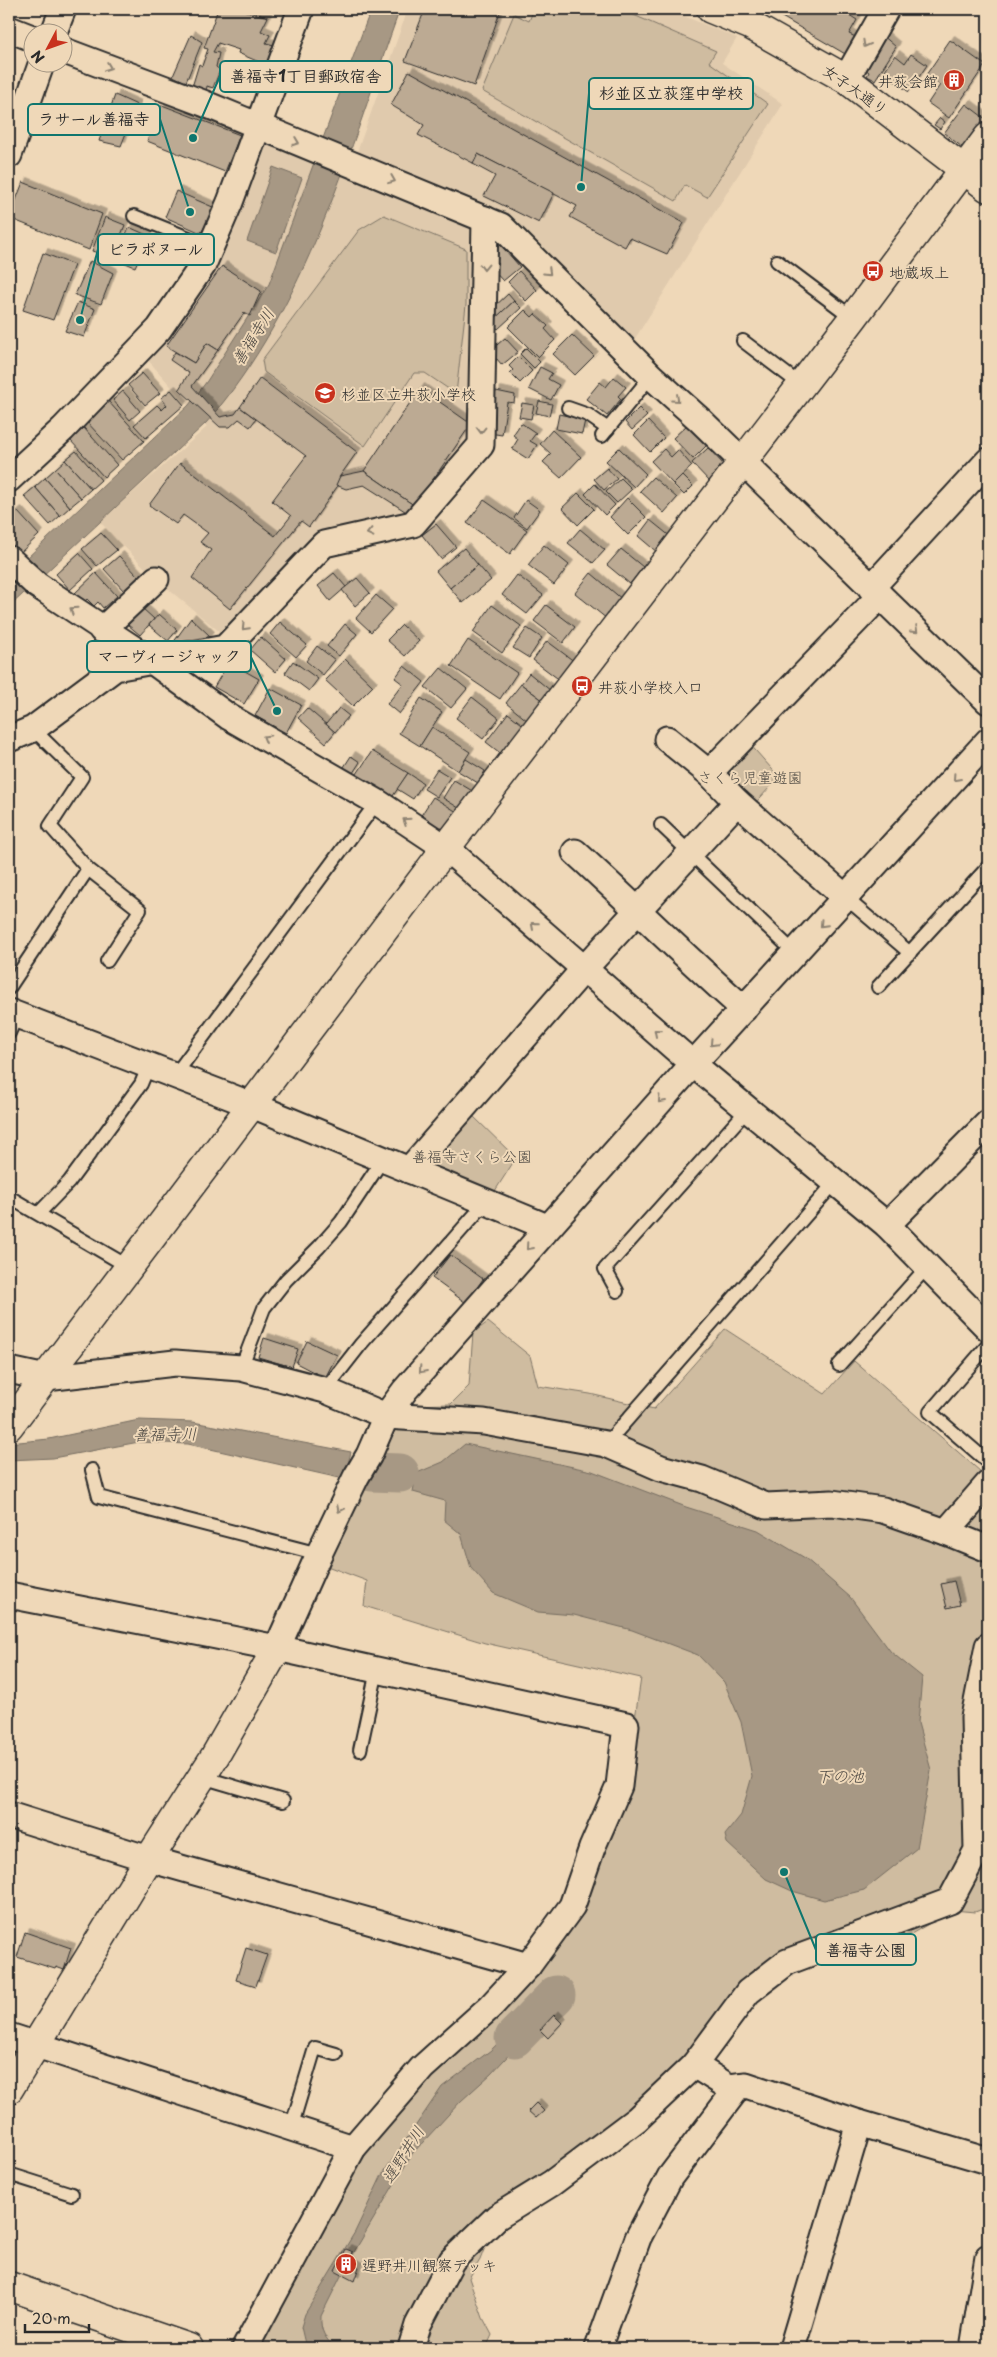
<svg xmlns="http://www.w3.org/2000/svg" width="997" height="2357" viewBox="0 0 997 2357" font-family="'Playpen Sans','Klee One',sans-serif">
	<defs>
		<filter id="shadow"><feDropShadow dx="4.5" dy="-4.5" stdDeviation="0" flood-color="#0004"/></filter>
	</defs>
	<rect width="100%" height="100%" fill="#efd8b8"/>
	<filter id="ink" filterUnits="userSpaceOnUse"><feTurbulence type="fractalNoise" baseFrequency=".02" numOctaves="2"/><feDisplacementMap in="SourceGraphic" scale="10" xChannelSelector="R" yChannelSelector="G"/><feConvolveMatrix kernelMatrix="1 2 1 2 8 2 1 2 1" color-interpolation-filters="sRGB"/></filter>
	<g filter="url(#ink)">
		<g fill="#e0caad">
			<path d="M408 9H667L737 38 722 63 783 104 634 340 559 269 361 160 357 152Z"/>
			<path d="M264 138 476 225 471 441 408 517 319 536 226 637 156 579 100 522 207 427 147 359Z"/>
		</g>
		<g fill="#cfbca0" stroke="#7d7466">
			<path d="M534 9H620L716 51 709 62 768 104 707 197 685 185 676 201 482 91 514 14 529 21Z"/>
			<path d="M384 215 466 249V305L456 394 425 373H414L365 446 264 372 262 360 359 230Z"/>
			<path d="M748 742 779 777 751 808 718 773Z"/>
			<path d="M471 1114 516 1158 493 1194 423 1166Z"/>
			<path d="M488 1322 530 1356 538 1386 590 1394 654 1409 725 1329 825 1394 854 1361 981 1472 974 1491 988 1508V1738L984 1759 988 1828V1907L975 1912 953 1910 911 1934 802 1963 490 2234 480 2260 469 2278 483 2318 492 2335 486 2348H252L373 2135 462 2041 506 2005 625 1786 641 1678 485 1643 364 1606 367 1581 319 1563 383 1439 410 1405 451 1404 469 1386 473 1333Z"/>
		</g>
		<g fill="#a79884" stroke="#756c60">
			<path d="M371 9H400C349 150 307 308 206 423L9 607V575L189 405 207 381 269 284Z"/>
			<path d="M273 167 302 178 276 252 247 241Z"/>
			<path d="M139 1420 193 1422 351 1452 344 1479 188 1444 139 1442 53 1458 9 1460V1443L49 1439Z"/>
			<path d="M465 1444 592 1471 686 1507 758 1530 805 1558 850 1597 891 1652 922 1677 918 1723 931 1770 917 1848 864 1890 824 1900 792 1891 766 1879 727 1843 725 1835 741 1815 752 1776 741 1722 724 1682 698 1655 632 1630 574 1615 538 1612 493 1593 471 1568 461 1534 444 1520 445 1501 413 1492 415 1480 400 1476V1468L417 1473 443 1462Z"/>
			<path d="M548 1995 556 2004 491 2074 461 2101 412 2154 347 2264 321 2316C320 2331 325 2338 335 2348H306L301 2327 305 2314 355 2232 382 2175 442 2087 491 2050Z"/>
		</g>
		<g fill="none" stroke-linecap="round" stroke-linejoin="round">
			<g stroke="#a79884" stroke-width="39">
				<path d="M372 1472 400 1473"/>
				<path d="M514 2038 556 1995"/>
			</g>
		</g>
		<g fill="#bcaa93" stroke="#2b2b2b" filter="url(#shadow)">
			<path d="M218 9H239L268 17 261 31 270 35 266 43 274 45 266 65 238 53 239 50 218 43 213 52 219 53 216 67 220 70 213 88 207 86 206 93 192 87 199 64 202 66 208 49 204 48Z"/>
			<path d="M425 9H501L474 86 405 61Z"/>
			<path d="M768 9H840L857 20 849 34 858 38 847 55Z"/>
			<path d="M881 34 896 47 875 80 867 76 869 72 865 69Z"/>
			<path d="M191 35 202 42 186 82 173 76Z"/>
			<path d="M950 40 985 65 949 118 928 103 940 85 926 75Z"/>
			<path d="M911 54 927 65 909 92 883 73 895 55 905 63Z"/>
			<path d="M409 71 684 223 667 254 630 238 625 247 570 217 577 206 478 154 473 163 418 135 424 125 391 105Z"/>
			<path d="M115 95 137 105 121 146 99 141Z"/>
			<path d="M966 104 987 120 969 144 962 147 944 133Z"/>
			<path d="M162 105 240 135 225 172 147 141Z"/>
			<path d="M940 118 945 122 940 129 934 125Z"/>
			<path d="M478 154 554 193 539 223 484 196 495 176 473 164Z"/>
			<path d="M23 182 102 214 89 250 9 218Z"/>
			<path d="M176 191 215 208 201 233 165 217Z"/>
			<path d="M105 217 125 225 112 258 92 251Z"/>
			<path d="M129 227 149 236 135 267 116 259Z"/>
			<path d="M501 245 520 267 503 281 492 269 499 264 491 255Z"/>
			<path d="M43 253 74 265 53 320 23 310Z"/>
			<path d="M90 261 113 273 101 304 75 295Z"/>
			<path d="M222 266 261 291 250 316 244 313 218 350 207 343 194 363 166 346Z"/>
			<path d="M519 271 537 290 526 301 508 282Z"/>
			<path d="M508 294 514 301 498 316 492 309Z"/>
			<path d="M514 301 521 308 498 329 491 322Z"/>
			<path d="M78 302 95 309 84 337 65 331Z"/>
			<path d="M525 310 532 317 535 314 548 326 545 329 555 340 538 357 508 327Z"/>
			<path d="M572 335 594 356 575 375 553 354Z"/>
			<path d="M505 338 518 352 502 365 490 351Z"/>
			<path d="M207 343 218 350 192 386 220 417 235 414 240 407 256 419 250 427 239 419 230 427H220L179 389 189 373 170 360 175 352 194 363Z"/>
			<path d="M526 348 540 362 534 368 520 354Z"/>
			<path d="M518 357 532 371 520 383 510 373 513 370 509 366Z"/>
			<path d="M540 367 552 373 548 379 559 385 551 400 529 389Z"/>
			<path d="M142 373 160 393 145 405 128 385Z"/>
			<path d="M614 377 626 387 618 396 621 399 607 416 586 399 600 382 606 387Z"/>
			<path d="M260 378 357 452 340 476 337 487 309 527 301 521 230 609 192 578 211 550 200 542 208 533 183 515 176 524 149 505 180 463 275 536 291 516 272 501 306 456 240 407Z"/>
			<path d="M420 388 471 424 415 506 364 471Z"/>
			<path d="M171 390 184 405 146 438 134 425 157 405 162 410 167 405 161 398Z"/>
			<path d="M123 391 140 411 130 420 113 400Z"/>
			<path d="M496 391 515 395 514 403 507 402 502 435 489 433Z"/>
			<path d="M108 401 144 441 122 460 86 421Z"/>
			<path d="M539 401 552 404 549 416 536 413Z"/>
			<path d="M522 403 534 405 531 419 519 417Z"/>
			<path d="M639 408 647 416 632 430 625 422Z"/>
			<path d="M559 414 585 420 582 434 556 429Z"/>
			<path d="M648 421 664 438 650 452 634 435Z"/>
			<path d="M521 423 536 433 530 441 537 445 528 459 512 449 518 439 513 435Z"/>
			<path d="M687 425 707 445 693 459 673 438Z"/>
			<path d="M84 428 117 465 104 477 70 440Z"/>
			<path d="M552 430 581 457 561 478 543 462 551 454 540 444Z"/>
			<path d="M619 448 646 474 634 487 606 461Z"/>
			<path d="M708 448 726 467 710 482 692 463Z"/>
			<path d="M664 449 671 457 678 450 692 466 673 484 651 461Z"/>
			<path d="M76 451 101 480 91 489 65 460Z"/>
			<path d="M65 460 91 489 81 498 55 469Z"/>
			<path d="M607 468 617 479 604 490 594 479Z"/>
			<path d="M55 469 81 498 70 507 45 478Z"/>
			<path d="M364 471 415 506 408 513 364 485 346 489 336 485 340 476Z"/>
			<path d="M682 475 693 486 684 495 673 484Z"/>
			<path d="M653 477 677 498 664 513 640 491Z"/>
			<path d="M45 478 70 507 60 516 35 487Z"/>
			<path d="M621 478 632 489 617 503 606 492Z"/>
			<path d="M595 484 615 505 605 515 585 494Z"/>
			<path d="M35 487 60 516 50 525 24 496Z"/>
			<path d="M578 493 594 509 578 525 562 508Z"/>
			<path d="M627 498 646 517 628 535 610 517Z"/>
			<path d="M484 500 527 530 510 554 467 523Z"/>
			<path d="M526 500 540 510 527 528 514 518Z"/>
			<path d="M17 511 39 535 20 553 9 542V518Z"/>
			<path d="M650 520 671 537 658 553 638 536Z"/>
			<path d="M436 524 456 547 441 559 422 535Z"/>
			<path d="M580 529 605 550 593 563 568 543Z"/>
			<path d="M101 533 117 550 97 566 82 549Z"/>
			<path d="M544 545 569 565 554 585 528 565Z"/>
			<path d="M464 548 478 565 450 588 436 571Z"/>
			<path d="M621 549 643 567 630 584 607 565Z"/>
			<path d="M79 553 93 569 70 590 56 574Z"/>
			<path d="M119 556 139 577 124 591 104 569Z"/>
			<path d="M478 565 491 580 463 603 450 588Z"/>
			<path d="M96 573 117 596 103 608 98 602 94 606 87 599 84 602 75 593Z"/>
			<path d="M334 573 346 587 330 601 318 586Z"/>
			<path d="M591 573 623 600 607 619 575 593Z"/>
			<path d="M517 575 543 595 527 614 502 595Z"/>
			<path d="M357 578 370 593 355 606 342 590Z"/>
			<path d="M376 595 392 609 371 632 356 618Z"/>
			<path d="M492 605 521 626 502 653 473 632Z"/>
			<path d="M546 605 575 627 563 643 534 621Z"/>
			<path d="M142 608 154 619 140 635 128 625Z"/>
			<path d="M159 614 177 630 168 641 149 625Z"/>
			<path d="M191 618 210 636 205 641 173 643Z"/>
			<path d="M280 622 307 645 296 657 270 634Z"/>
			<path d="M345 624 357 634 339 656 327 646Z"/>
			<path d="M402 625 419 641 405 656 387 640Z"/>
			<path d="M527 628 542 638 529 658 513 648Z"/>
			<path d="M261 637 286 659 275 672 250 650Z"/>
			<path d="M468 640 517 673 500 699 451 666Z"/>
			<path d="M547 641 575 662 561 681 533 660Z"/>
			<path d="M317 646 335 660 323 675 306 661Z"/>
			<path d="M345 659 373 686 353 706 325 680Z"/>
			<path d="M293 661 318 679 309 691 285 673Z"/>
			<path d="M229 662 259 679 244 704 214 687Z"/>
			<path d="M404 666 424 682 399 714 387 704 403 684 395 678Z"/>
			<path d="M441 668 467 689 451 708 425 687Z"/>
			<path d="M529 673 551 691 544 701 521 684Z"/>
			<path d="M521 684 544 701 528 721 506 703Z"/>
			<path d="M270 688 301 705 286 733 255 716Z"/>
			<path d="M472 697 499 718 483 739 456 718Z"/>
			<path d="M421 698 442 712 420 746 399 733Z"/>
			<path d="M307 708 335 732 326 743 298 718Z"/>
			<path d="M339 708 349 716 335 732 326 724Z"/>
			<path d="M508 713 526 727 504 756 486 742Z"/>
			<path d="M432 727 470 752 458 771 420 746Z"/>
			<path d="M372 751 408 773 391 799 355 777Z"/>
			<path d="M351 756 360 762 351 776 342 770Z"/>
			<path d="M466 759 485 771 478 783 458 771Z"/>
			<path d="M437 769 450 777 437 797 424 789Z"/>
			<path d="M408 773 423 783 413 799 397 789Z"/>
			<path d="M454 780 474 792 462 810 443 798Z"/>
			<path d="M433 797 457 812 442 835 418 820Z"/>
			<path d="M450 1255 483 1279 466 1303 432 1278Z"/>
			<path d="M264 1338 298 1349 292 1367 258 1357Z"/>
			<path d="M307 1341 337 1355 325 1378 296 1363Z"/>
			<path d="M954 1581 960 1605 947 1608 941 1584Z"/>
			<path d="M25 1932 71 1948 64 1970 56 1967 55 1969 17 1957Z"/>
			<path d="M246 1948 267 1955 256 1986 236 1980Z"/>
			<path d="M554 2015 562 2023 548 2038 540 2030Z"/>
			<path d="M536 2103 544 2111 536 2118 528 2111Z"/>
			<path d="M346 2249 353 2252 348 2261 359 2267 354 2281 335 2271Z"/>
		</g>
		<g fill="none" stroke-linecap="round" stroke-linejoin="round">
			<g stroke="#2b2b2b" stroke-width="16">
				<g id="lane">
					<path d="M134 216 211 247"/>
					<path d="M777 261 853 318"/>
					<path d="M743 341 801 385"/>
					<path d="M568 408 588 415 608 429"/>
					<path d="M602 436 651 376"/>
					<path d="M661 825 796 954"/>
					<path d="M88 869 140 910 107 961"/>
					<path d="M847 899 910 953"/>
					<path d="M878 987 988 867"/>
					<path d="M9 988 88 869 50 826 82 777 33 729"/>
					<path d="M9 1033 17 1015"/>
					<path d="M175 1075 377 802"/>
					<path d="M9 1197 129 1267"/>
					<path d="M39 1213 69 1182 141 1084 149 1065"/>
					<path d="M617 1291 605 1269 748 1109"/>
					<path d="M988 1345 930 1412 988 1462"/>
					<path d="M839 1365 928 1266"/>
					<path d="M241 1368 264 1308 286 1280 319 1247 341 1222 383 1159"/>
					<path d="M325 1390 361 1344 487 1201"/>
					<path d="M606 1444 836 1181"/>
					<path d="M92 1470 99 1497 319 1554"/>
					<path d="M360 1750 377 1670"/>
					<path d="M202 1777 283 1801"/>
					<path d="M291 2128 315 2048 336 2054"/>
					<path d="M9 2174 72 2194"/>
				</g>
			</g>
			<g stroke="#2b2b2b" stroke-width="29">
				<g id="street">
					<path d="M9 29 32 38"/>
					<path d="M54 32 63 9"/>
					<path d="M62 50 203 103 501 226 651 376 700 420 988 701"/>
					<path d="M846 79 886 9"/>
					<path d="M9 155 42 62"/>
					<path d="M9 479 63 429 159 329 203 265 230 202 301 9"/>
					<path d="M9 559 37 585 152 661 229 717 377 802 446 848 693 1064 887 1225 988 1328"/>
					<path d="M871 588 988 461"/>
					<path d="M102 630 156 579"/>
					<path d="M9 739 33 729 115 668 225 648 324 544 413 524 481 445 485 219"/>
					<path d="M667 739 709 773 737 802 847 899"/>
					<path d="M709 773 880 596"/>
					<path d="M575 852C632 904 686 958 744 1009"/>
					<path d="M9 1012 252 1105 547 1227"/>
					<path d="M409 1170 584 969 737 802"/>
					<path d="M887 1225 988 1123"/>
					<path d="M9 1370 46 1378 175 1363 241 1368 325 1390 386 1416 484 1422 606 1444 661 1468 702 1479 766 1506 832 1503 883 1510 946 1532 988 1484"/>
					<path d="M946 1532 988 1549"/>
					<path d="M9 1595 277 1648 626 1725 619 1786 592 1848 572 1906 528 1966 491 2006 422 2068 353 2148 245 2348"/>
					<path d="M277 1648 319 1554 356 1477 369 1455 386 1416 405 1390 693 1064 988 741"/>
					<path d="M9 1815 149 1859 528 1966"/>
					<path d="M9 2036 353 2148"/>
					<path d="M694 2065 729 2087 746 2085 859 2123 988 2161"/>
					<path d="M411 2348 418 2325 452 2260 497 2217 552 2183 637 2119 694 2065 748 1992 787 1962 950 1901 977 1850 974 1717 988 1646"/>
					<path d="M598 2348 638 2238 670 2177 739 2086"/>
					<path d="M792 2348 859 2123"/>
					<path d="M973 2348 988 2257"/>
				</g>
			</g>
			<g stroke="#2b2b2b" stroke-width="31">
				<g id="secondary">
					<path d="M711 9 750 25 846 79 988 188"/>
					<path d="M9 1426 446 848 853 318 988 137"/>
					<path d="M9 2089 149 1859 215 1756 277 1648"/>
					<path d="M9 2286 189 2348"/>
				</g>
			</g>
			<use href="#lane" stroke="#efd8b8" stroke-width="12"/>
			<use href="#street" stroke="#efd8b8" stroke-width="25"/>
			<use href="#secondary" stroke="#efd8b8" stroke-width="28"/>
		</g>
		<defs><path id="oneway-chevron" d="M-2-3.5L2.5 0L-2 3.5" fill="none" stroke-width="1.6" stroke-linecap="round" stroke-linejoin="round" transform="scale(1.25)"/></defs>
		<g stroke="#8d8272">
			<use href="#oneway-chevron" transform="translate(866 44) rotate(119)"/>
			<use href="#oneway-chevron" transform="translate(108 67) rotate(21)"/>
			<use href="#oneway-chevron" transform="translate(296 142) rotate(21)"/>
			<use href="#oneway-chevron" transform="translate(392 180) rotate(22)"/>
			<use href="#oneway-chevron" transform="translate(484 267) rotate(91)"/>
			<use href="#oneway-chevron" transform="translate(548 272) rotate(44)"/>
			<use href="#oneway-chevron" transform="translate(676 399) rotate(42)"/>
			<use href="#oneway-chevron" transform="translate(481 430) rotate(91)"/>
			<use href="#oneway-chevron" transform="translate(370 533) rotate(167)"/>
			<use href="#oneway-chevron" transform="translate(73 610) rotate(-146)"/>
			<use href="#oneway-chevron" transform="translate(245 627) rotate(134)"/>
			<use href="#oneway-chevron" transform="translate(915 630) rotate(44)"/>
			<use href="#oneway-chevron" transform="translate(266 738) rotate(-150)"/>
			<use href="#oneway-chevron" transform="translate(956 778) rotate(132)"/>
			<use href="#oneway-chevron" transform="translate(406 821) rotate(-146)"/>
			<use href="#oneway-chevron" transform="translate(823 924) rotate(133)"/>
			<use href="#oneway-chevron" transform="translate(534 925) rotate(-139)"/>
			<use href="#oneway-chevron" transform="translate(657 1032) rotate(-139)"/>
			<use href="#oneway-chevron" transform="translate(713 1043) rotate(133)"/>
			<use href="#oneway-chevron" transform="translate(661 1100) rotate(132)"/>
			<use href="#oneway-chevron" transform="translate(529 1247) rotate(131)"/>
			<use href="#oneway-chevron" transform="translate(422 1370) rotate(131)"/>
			<use href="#oneway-chevron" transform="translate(340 1509) rotate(116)"/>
		</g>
	</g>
	<defs>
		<g id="building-disc" transform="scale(1.125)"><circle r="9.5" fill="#c8321e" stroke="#efd8b8"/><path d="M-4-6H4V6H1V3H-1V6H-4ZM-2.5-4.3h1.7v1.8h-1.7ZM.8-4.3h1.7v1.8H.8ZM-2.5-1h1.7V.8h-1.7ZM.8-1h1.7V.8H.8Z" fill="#fff"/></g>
		<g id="bus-disc" transform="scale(1.125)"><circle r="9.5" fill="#c8321e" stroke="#efd8b8"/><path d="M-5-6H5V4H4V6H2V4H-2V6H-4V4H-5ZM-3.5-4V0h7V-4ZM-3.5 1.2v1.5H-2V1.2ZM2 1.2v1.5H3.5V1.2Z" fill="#fff"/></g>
		<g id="school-disc" transform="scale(1.125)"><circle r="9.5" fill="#c8321e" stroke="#efd8b8"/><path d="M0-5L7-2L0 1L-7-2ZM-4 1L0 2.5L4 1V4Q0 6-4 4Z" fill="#fff"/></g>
	</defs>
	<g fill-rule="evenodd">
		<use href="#building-disc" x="954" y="80"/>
		<use href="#bus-disc" x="873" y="271"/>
		<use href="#school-disc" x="325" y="393"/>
		<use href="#bus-disc" x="582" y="686"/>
		<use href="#building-disc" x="346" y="2264"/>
	</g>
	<g text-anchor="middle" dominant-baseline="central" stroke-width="4" stroke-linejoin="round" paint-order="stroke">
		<g font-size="15" fill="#2b2b2b" stroke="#efd8b8" text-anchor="start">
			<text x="938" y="80" text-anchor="end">井荻会館</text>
			<text x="889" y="271">地蔵坂上</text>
			<text x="341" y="393">杉並区立井荻小学校</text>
			<text x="598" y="686">井荻小学校入口</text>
			<text x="362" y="2264">遅野井川観察デッキ</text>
		</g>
		<g font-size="15" fill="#2b2b2b" stroke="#efd8b8">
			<text transform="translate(856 89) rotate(35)">女子大通り</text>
		</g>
		<g font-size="15" fill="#4c4842" stroke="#efd8b8">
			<text x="750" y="776">さくら児童遊園</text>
			<text x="472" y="1155">善福寺さくら公園</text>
		</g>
		<g font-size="16" font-style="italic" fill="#4a4641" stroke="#efd8b8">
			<text transform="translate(252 336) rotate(-58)">善福寺川</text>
			<text transform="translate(165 1433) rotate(-1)">善福寺川</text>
			<text x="840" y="1775">下の池</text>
			<text transform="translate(402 2154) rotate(-58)">遅野井川</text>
		</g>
	</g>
	<path fill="none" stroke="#0f766e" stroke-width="2" d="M193 138L220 76M581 187L589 93M190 212L160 119M80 320L98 249M277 711L251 657M784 1872L816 1950"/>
	<g fill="#0f766e" stroke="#efd8b8" stroke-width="2">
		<circle cx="193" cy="138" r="5"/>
		<circle cx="581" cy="187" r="5"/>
		<circle cx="190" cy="212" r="5"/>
		<circle cx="80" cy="320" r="5"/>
		<circle cx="277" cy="711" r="5"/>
		<circle cx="784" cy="1872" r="5"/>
	</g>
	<g fill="#efd8b8" stroke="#0f766e" stroke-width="2">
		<rect x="220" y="61" width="172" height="31" rx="5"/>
		<rect x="589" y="78" width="164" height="31" rx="5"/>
		<rect x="28" y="104" width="132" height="31" rx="5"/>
		<rect x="98" y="234" width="116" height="31" rx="5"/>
		<rect x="87" y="641" width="164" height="31" rx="5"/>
		<rect x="816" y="1934" width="100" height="31" rx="5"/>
	</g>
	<g font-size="16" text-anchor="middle" font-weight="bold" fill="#2b2b2b">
		<text x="306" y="82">善福寺1丁目郵政宿舎</text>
		<text x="671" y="99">杉並区立荻窪中学校</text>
		<text x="94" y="125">ラサール善福寺</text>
		<text x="156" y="255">ビラポヌール</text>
		<text x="169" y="662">マーヴィージャック</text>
		<text x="866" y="1956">善福寺公園</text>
	</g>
	<rect width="997" height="2357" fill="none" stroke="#efd8b8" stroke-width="30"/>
	<rect x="15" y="15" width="967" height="2327" fill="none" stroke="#2b2b2b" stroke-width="2" filter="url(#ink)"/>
	<g transform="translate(48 48) rotate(229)"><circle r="24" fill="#efd8b8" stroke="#a19380"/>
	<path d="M0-4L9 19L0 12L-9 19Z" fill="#c8321e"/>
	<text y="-8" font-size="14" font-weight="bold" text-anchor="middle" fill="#2b2b2b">N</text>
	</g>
	<path d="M25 2324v8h64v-8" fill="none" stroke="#2b2b2b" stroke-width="2.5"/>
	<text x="32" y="2324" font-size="15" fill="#2b2b2b" stroke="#efd8b8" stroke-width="4" paint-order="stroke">20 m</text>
</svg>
